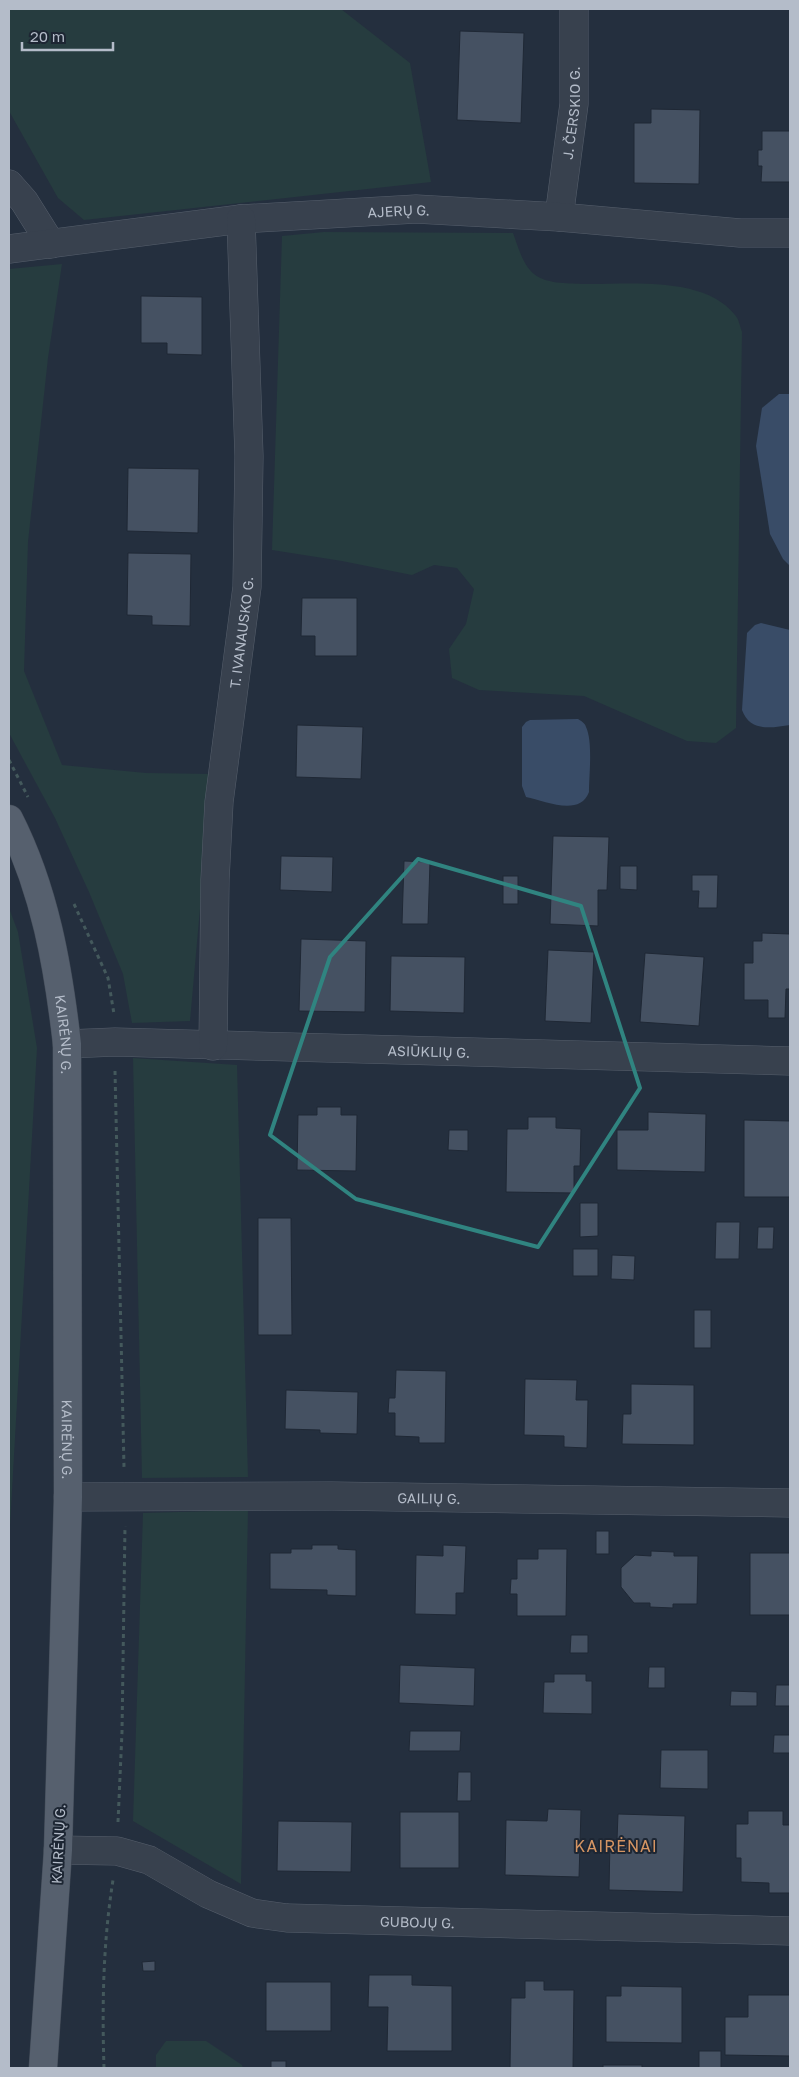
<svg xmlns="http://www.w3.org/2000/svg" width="799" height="2077" viewBox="0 0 799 2077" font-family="'Golos Text',sans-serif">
	<rect width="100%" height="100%" fill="#242f3e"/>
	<g fill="#263c3f">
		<path d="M9 9H341L410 63 431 182 84 220 58 198 9 111Z"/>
		<path d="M324 232 513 233C518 246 522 264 534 274 546 284 567 283 582 284 628 285 703 275 735 315 739 319 740 327 742 332L736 728 716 743 687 741 584 696 479 690 452 678 449 649 466 624 474 589 457 568 434 565 412 575 342 561 272 550 282 236Z"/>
		<path d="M62 264 48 358 28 542 24 671 62 765 146 773 212 774 190 1021 132 1023 123 974 89 892 55 818 9 733V269Z"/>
		<path d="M9 908 18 932 37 1048 9 1544Z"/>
		<path d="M133 1058 237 1065 248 1477 142 1478Z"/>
		<path d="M248 1510 241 1884 133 1821 143 1513Z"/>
		<path d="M166 2041H206L242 2065 243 2068H156V2055Z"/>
	</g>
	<g fill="#394c67">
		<path d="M779 394H790V566L783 559 770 534 756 446 762 408Z"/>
		<path d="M761 623 790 630V725C771 728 750 732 742 710L747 633 755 625Z"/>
		<path d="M578 719C581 721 585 723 586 727 593 742 589 775 589 792 580 817 545 801 526 797L522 786V727L526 722 530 720Z"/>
	</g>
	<g fill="#455162" stroke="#1f2835">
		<path d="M460 31 524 33 521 123 457 120Z"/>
		<path d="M651 109 700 110 699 184 634 183V123H651Z"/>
		<path d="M762 131H790V182H761L762 166H758V150H762Z"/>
		<path d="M141 296 202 297V355L167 354V343H141Z"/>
		<path d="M128 468 199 469 198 533 127 531Z"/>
		<path d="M128 553 191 554 190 626 152 625V616L127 615Z"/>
		<path d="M302 598H357V656H315V636H301Z"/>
		<path d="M297 725 363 727 361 779 296 777Z"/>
		<path d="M553 836 609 837 607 890H598V926L550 924Z"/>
		<path d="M281 856 333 857 332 892 280 890Z"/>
		<path d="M404 861 430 862 428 924H402Z"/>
		<path d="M620 866H637V890L620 889Z"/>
		<path d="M692 875H718L717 908H698L699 891H692Z"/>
		<rect x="503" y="876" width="15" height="28"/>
		<path d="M762 933 790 934V989H786L785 1018H768V1000H744V963H753V941H762Z"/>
		<path d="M301 939 366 941 365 1012 299 1011Z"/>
		<path d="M548 950 594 952 591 1023 545 1021Z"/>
		<path d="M645 953 704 957 699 1026 640 1022Z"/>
		<path d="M391 956 465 957 464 1013 390 1011Z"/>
		<path d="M317 1107H341V1115H357L356 1171 297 1170 298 1115H317Z"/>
		<path d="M648 1112 706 1114 705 1172 617 1170V1130H648Z"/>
		<path d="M528 1117H556V1128L581 1129 580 1166H574V1193L506 1192 507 1129H528Z"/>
		<path d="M744 1120 790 1121V1197H744Z"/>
		<path d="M449 1130H468V1151L448 1150Z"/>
		<path d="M580 1203H598V1236L580 1237Z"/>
		<path d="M258 1218H291L292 1335H258Z"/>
		<path d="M716 1222H740L739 1259H715Z"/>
		<path d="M758 1227H774L773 1249H757Z"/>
		<rect x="573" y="1249" width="25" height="27"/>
		<path d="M612 1255 635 1256 634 1280 611 1279Z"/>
		<rect x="694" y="1310" width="17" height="38"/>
		<path d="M396 1370 446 1371 445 1443H419V1437L395 1436V1413H388L389 1398H395Z"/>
		<path d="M525 1379 577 1380 576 1400H588L587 1448 564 1447V1436L524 1435Z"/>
		<path d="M631 1384 694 1385V1445L622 1444 623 1414H631Z"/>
		<path d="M286 1390 358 1392 357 1434 320 1433V1430L285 1429Z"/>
		<rect x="596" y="1531" width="13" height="23"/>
		<path d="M312 1545H338V1549L356 1550V1596L327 1595V1590L270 1589V1553H291V1549H312Z"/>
		<path d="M443 1545 466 1546 464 1593H456V1615L415 1614 416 1555 443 1556Z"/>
		<path d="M538 1549H567L566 1616H517V1594H510L511 1579H517V1559H538Z"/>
		<path d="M651 1551 674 1552V1556H698L697 1604H673V1608L650 1607V1603H634L621 1587V1568L635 1555 651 1556Z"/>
		<rect x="750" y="1553" width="40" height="62"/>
		<path d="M571 1635H588V1653H570Z"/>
		<path d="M400 1665 475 1668 474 1706 399 1703Z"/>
		<path d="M649 1667H665V1688H648Z"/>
		<path d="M554 1674H586V1681H592V1714L543 1713 544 1682H554Z"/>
		<path d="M776 1685H790V1706H775Z"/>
		<path d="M731 1691 757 1692V1706H730Z"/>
		<path d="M410 1731H461L460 1751H409Z"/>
		<path d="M774 1735H790V1753H773Z"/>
		<path d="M661 1750H708V1789L660 1788Z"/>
		<path d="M458 1772H471V1801H457Z"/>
		<path d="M548 1809 581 1810 579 1877 505 1875 506 1820 547 1821Z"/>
		<path d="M748 1811H783V1825H790V1893H769V1883L741 1882V1858H736V1824H748Z"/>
		<rect x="400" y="1812" width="59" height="56"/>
		<path d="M618 1814 685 1816 683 1892 609 1890 610 1840H617Z"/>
		<path d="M278 1821 352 1822 351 1872 277 1871Z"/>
		<path d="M155 1961V1971H143L142 1962Z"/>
		<path d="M369 1975H412V1985L452 1986V2051H387L388 2007H368Z"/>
		<path d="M525 1981H544V1990H574L573 2068H510L511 1998H525Z"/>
		<rect x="266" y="1982" width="65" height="49"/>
		<path d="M621 1986 682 1987V2043L606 2042V1996H621Z"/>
		<path d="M748 1995H790V2056L725 2055V2017H748Z"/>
		<rect x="699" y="2051" width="22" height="17"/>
		<rect x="271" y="2061" width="15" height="7"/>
		<rect x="603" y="2065" width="39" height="3"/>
	</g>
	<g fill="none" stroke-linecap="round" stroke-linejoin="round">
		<g stroke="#565f6c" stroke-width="29">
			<g id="minor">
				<path d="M9 184 24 201 51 244"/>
				<path id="s1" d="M559 217 574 104V9"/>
				<path id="s2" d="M9 249 241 219 416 209 559 217 740 233H790"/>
				<path id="s3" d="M67 1044 115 1042 790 1061"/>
				<path id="s4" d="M213 1046 215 880 219 802 247 587 249 456 241 219"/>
				<path id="s5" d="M68 1497 332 1496 790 1503"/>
				<path id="s6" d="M58 1850 117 1851 149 1860 208 1894 252 1913 287 1918 790 1931"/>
			</g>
		</g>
		<g stroke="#414a57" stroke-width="29">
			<g id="major">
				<path id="s7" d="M9 819C45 890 58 966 67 1044L68 1497 58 1850 43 2068"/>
			</g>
		</g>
		<g stroke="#44595c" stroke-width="3" stroke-dasharray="4 4" stroke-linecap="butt">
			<path d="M9 760 28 797"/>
			<path d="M74 904 108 978 114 1014"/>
			<path d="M115 1071 124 1467"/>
			<path d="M118 1822 122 1732 125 1526"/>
			<path d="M104 2068C102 2005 103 1943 113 1880"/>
		</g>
		<use href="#minor" stroke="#38414e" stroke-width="28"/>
		<use href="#major" stroke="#56606e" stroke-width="28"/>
	</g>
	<path fill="none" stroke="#308480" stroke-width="4" stroke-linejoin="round" d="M418 859 581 906 640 1088 538 1247 356 1199 270 1135 330 957Z"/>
	<g text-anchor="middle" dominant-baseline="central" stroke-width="4" stroke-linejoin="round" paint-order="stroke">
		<g font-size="14" fill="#b4bcc9" stroke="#1d2633">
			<text stroke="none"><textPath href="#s1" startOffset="105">J. ČERSKIO G.</textPath></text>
			<text stroke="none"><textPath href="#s2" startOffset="392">AJERŲ G.</textPath></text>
			<text stroke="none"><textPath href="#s4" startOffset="415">T. IVANAUSKO G.</textPath></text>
			<text stroke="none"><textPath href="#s7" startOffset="224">KAIRĖNŲ G.</textPath></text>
			<text stroke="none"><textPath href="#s3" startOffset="362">ASIŪKLIŲ G.</textPath></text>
			<text stroke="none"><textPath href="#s7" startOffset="629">KAIRĖNŲ G.</textPath></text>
			<text stroke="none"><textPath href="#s5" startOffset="361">GAILIŲ G.</textPath></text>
			<text transform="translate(58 1844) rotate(-87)">KAIRĖNŲ G.</text>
			<text stroke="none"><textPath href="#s6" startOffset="374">GUBOJŲ G.</textPath></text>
		</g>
		<g font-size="16" letter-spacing="1" fill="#d59563" stroke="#1d2633">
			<text x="616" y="1846">KAIRĖNAI</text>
		</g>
	</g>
	<rect width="799" height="2077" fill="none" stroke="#b4bcc9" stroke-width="20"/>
	<path d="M22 42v8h91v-8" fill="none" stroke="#b4bcc9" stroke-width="2.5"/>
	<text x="30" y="42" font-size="15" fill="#b4bcc9" stroke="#1d2633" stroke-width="4" paint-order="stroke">20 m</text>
</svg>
